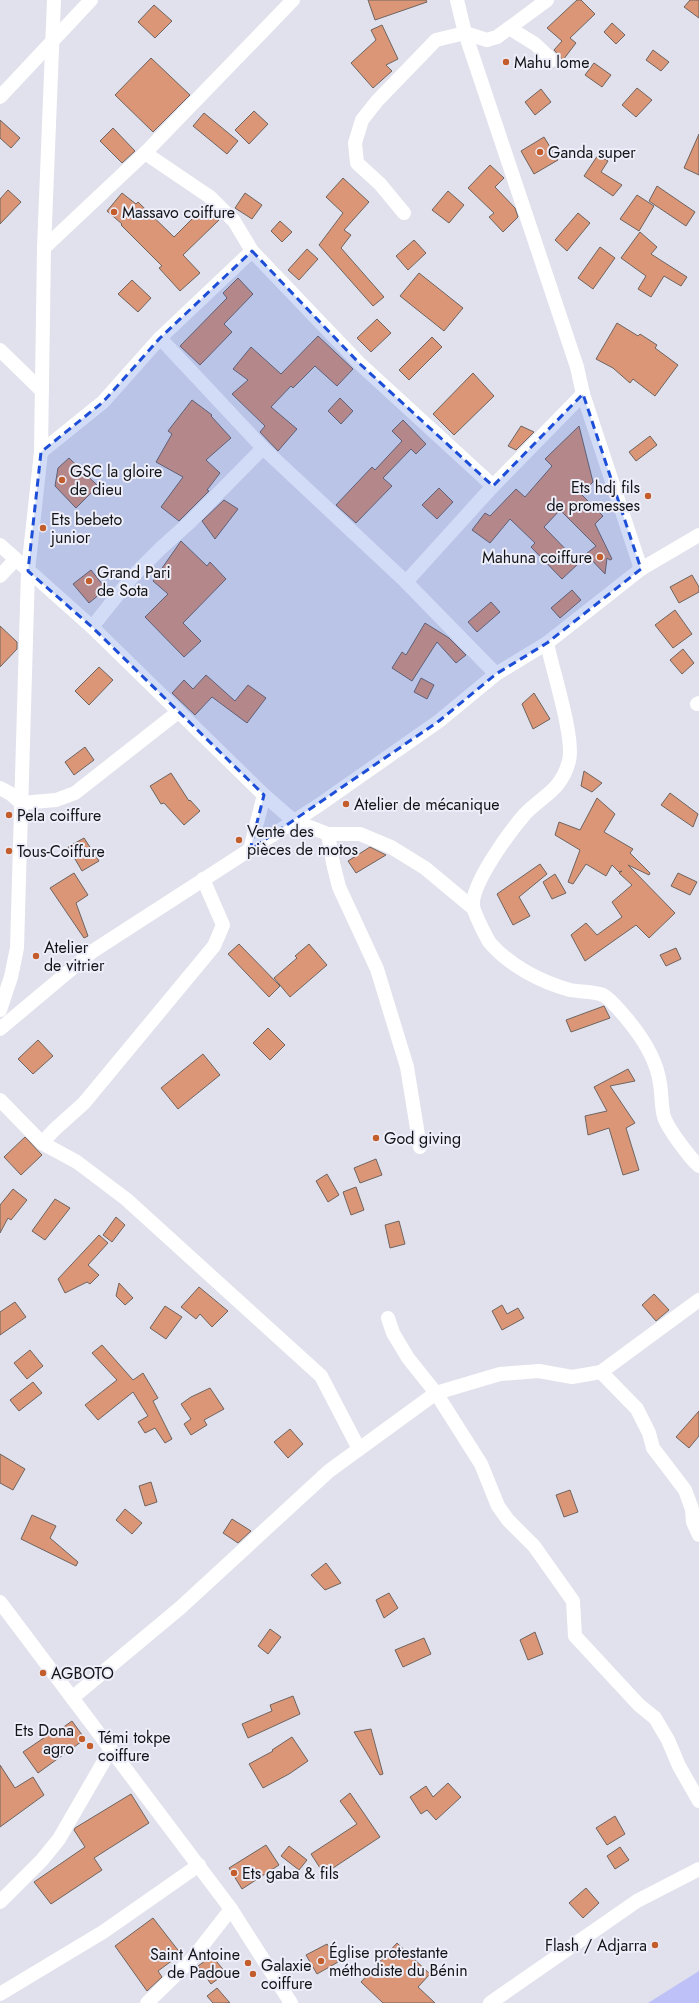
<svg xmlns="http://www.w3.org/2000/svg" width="699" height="2003" viewBox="0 0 699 2003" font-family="Jost,sans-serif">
	<rect width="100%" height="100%" fill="#e0e1ec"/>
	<path fill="#bdc1f8" d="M699 1971V2003H648Z"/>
	<g fill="#da9677" stroke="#6f6460">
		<path d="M368 0H426L427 2 375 20Z"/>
		<path d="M577 0H581L595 14 570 38 576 43 563 60 554 50 562 41 547 28Z"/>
		<path d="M690 0H699V18L684 7Z"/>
		<path d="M154 5 172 21 155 38 138 22Z"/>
		<path d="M612 23 625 35 616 44 604 32Z"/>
		<path d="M382 25 398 59 386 65 392 71 373 88 351 63 376 40 371 30Z"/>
		<path d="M653 50 669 62 661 71 646 60Z"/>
		<path d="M151 58 190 95 153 132 115 95Z"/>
		<path d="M594 63 611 75 602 87 585 75Z"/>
		<path d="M637 88 652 100 636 117 622 105Z"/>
		<path d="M541 89 551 102 535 115 525 102Z"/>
		<path d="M254 111 268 124 249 144 235 130Z"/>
		<path d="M204 113 238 141 227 154 193 126Z"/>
		<path d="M0 120 20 138 11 148 0 138Z"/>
		<path d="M113 128 135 151 122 163 100 141Z"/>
		<path d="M699 134V175L684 168Z"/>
		<path d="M544 137 558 160 534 174 521 151Z"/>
		<path d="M598 155 608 161 601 172 622 185 613 196 584 176Z"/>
		<path d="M490 165 504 178 495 187 515 208 518 217 503 232 489 217 494 213 468 188Z"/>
		<path d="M343 178 369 202 344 230 351 235 341 248 384 297 373 306 319 245 343 213 326 197Z"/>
		<path d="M657 186 695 212 686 226 649 201Z"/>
		<path d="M8 190 21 202 0 224V199Z"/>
		<path d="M448 191 464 205 449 223 432 210Z"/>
		<path d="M122 193 136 204 138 202 174 237 206 205 220 219 183 255 200 273 180 291 159 268 162 266 121 225 122 224 107 211Z"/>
		<path d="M245 193 262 205 252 219 235 208Z"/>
		<path d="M637 195 654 206 639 231 620 219Z"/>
		<path d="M578 213 590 223 567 251 555 240Z"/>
		<path d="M280 221 292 232 282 242 271 231Z"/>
		<path d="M640 232 657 247 651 254 687 277 681 286 664 276 651 297 638 289 646 276 621 258Z"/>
		<path d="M414 240 426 253 408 270 396 256Z"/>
		<path d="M600 247 615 258 593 289 578 278Z"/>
		<path d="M307 249 318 259 299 280 288 270Z"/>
		<path d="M419 273 463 308 444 331 400 296Z"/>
		<path d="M238 278 253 294 224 324 232 332 200 365 180 346 227 298 223 293Z"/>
		<path d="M132 280 151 298 138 312 118 294Z"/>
		<path d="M377 319 391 333 371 352 357 338Z"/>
		<path d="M617 323 638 336 640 334 657 345 655 348 678 365 655 396 633 379 630 383 613 368 596 359Z"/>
		<path d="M318 336 353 369 337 386 315 366 293 388 291 386 271 407 297 429 278 451 260 432 265 426 232 394 248 380 233 369 251 347 281 374Z"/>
		<path d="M432 337 442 347 409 380 399 370Z"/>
		<path d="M473 373 494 396 454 435 433 414Z"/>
		<path d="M340 398 353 411 341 424 328 411Z"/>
		<path d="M192 400 212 415 211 416 231 438 206 460 220 473 207 490 209 491 179 521 161 507 183 477 156 462 172 434 168 431Z"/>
		<path d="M403 420 426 444 416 454 411 449 383 478 392 486 356 523 336 505 372 467 375 470 402 441 392 431Z"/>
		<path d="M521 426 534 432 516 450 508 446Z"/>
		<path d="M579 426 593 482 581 494 603 516 595 524 612 559 610 560 607 558 605 574 586 554 596 546 560 510 544 527 579 563 562 579 531 547 535 543 510 519 490 543 472 530 485 513 490 516 516 489 525 497 552 466 545 459Z"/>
		<path d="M650 436 657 445 636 461 629 452Z"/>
		<path d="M69 458 98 486 76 508 55 486 58 468Z"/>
		<path d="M439 488 453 502 437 519 422 505Z"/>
		<path d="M224 500 238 509 215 539 202 521Z"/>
		<path d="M181 541 207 566 210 562 226 579 183 623 201 641 184 657 145 617 168 594 153 581Z"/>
		<path d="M91 570 106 589 89 603 73 584Z"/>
		<path d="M692 575 699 587V592L679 603 670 587Z"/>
		<path d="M572 590 581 600 560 618 551 608Z"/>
		<path d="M491 602 500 612 477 632 468 622Z"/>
		<path d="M675 610 692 634 673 648 655 625Z"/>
		<path d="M425 623 449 638 466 655 456 663 437 642 412 681 392 668 402 652 406 655Z"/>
		<path d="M0 626 17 642V649L0 667Z"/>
		<path d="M683 649 694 663 682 674 670 660Z"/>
		<path d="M99 667 113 680 89 705 75 691Z"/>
		<path d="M206 675 235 701 248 685 266 698 247 723 212 697 195 715 172 693 184 680 193 689Z"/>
		<path d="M421 678 434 685 427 699 414 692Z"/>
		<path d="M534 693 550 719 533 729 522 704Z"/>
		<path d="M85 747 94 760 74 775 65 762Z"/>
		<path d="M584 771 602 783 592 792 581 786Z"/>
		<path d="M171 773 189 801 190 800 200 811 184 825 164 803 161 804 150 786Z"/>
		<path d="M670 793 698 814 693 827 661 805Z"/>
		<path d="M597 798 615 814 604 832 633 849 630 853 650 873 649 875 628 865 675 913 649 938 636 925 585 961 571 935 586 923 597 935 622 917 612 902 632 885 619 873 622 871 619 872 612 865 606 876 586 864 573 884 568 882 580 850 555 835 559 822 580 830Z"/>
		<path d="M84 838 99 861 82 871 68 847Z"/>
		<path d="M370 847 386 855 356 873 348 861Z"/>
		<path d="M540 864 547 874 519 897 530 916 513 925 497 894Z"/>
		<path d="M74 873 88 895 76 903 88 936 84 938 50 888Z"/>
		<path d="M678 873 697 882 690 895 671 886Z"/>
		<path d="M555 874 566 893 552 899 543 882Z"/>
		<path d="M239 944 280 986 269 997 228 954Z"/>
		<path d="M309 944 327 965 290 997 274 978 297 958 295 956Z"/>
		<path d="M676 948 681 959 666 966 660 955Z"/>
		<path d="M604 1006 610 1018 571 1032 566 1020Z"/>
		<path d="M268 1028 285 1045 270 1060 253 1043Z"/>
		<path d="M38 1040 53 1056 33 1074 18 1059Z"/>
		<path d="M203 1054 220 1075 178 1109 161 1088Z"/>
		<path d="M628 1069 635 1081 610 1086 635 1123 626 1128 639 1170 623 1175 609 1128 588 1135 585 1116 607 1111 594 1087Z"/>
		<path d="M25 1137 42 1155 21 1175 4 1157Z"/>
		<path d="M376 1159 382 1175 360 1183 354 1168Z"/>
		<path d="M327 1174 339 1195 328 1202 316 1181Z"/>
		<path d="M356 1187 364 1210 351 1215 343 1192Z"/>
		<path d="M13 1189 27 1200 11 1220 8 1218 0 1233V1205Z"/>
		<path d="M55 1199 70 1208 45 1240 32 1231Z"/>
		<path d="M116 1217 125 1225 112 1242 103 1235Z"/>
		<path d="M399 1221 405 1244 390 1248 385 1225Z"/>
		<path d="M99 1235 108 1243 88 1265 99 1275 90 1284 87 1282 65 1293 58 1279Z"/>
		<path d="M119 1283 133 1298 125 1305 116 1296Z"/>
		<path d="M199 1287 228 1311 212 1327 200 1314 196 1319 181 1307Z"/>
		<path d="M654 1294 669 1310 656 1321 642 1305Z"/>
		<path d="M15 1302 26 1317 0 1335V1312Z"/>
		<path d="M502 1305 507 1314 518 1308 524 1318 502 1330 492 1311Z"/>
		<path d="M165 1306 182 1317 166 1339 150 1328Z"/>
		<path d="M102 1345 133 1380 143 1373 158 1398 153 1401 172 1439 165 1443 155 1428 145 1433 138 1422 148 1416 133 1392 98 1420 85 1405 117 1380 92 1353Z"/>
		<path d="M30 1350 43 1366 27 1379 14 1363Z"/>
		<path d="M33 1382 42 1393 19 1411 10 1400Z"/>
		<path d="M210 1388 224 1409 204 1420 207 1425 191 1435 184 1424 191 1419 181 1404 191 1397Z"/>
		<path d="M699 1411V1436L689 1448 676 1437Z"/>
		<path d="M290 1429 303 1444 288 1458 274 1442Z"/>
		<path d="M0 1454 25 1469 13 1490 0 1483Z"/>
		<path d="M151 1482 157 1502 145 1506 139 1486Z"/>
		<path d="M570 1490 578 1512 564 1517 556 1495Z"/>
		<path d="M125 1509 142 1523 132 1534 116 1520Z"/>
		<path d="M32 1515 56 1526 50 1538 78 1562 76 1566 21 1539Z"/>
		<path d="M232 1519 251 1531 238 1543 223 1533Z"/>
		<path d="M326 1563 341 1583 325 1590 311 1575Z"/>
		<path d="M389 1593 398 1608 384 1618 376 1600Z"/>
		<path d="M270 1629 281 1637 268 1654 258 1646Z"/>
		<path d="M535 1632 543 1654 528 1660 520 1640Z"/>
		<path d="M424 1638 431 1654 403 1667 395 1650Z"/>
		<path d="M293 1696 300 1714 248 1738 242 1724 272 1711 270 1705Z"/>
		<path d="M72 1721 85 1739 38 1773 23 1752 57 1729 58 1731Z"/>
		<path d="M371 1729 383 1774 380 1775 354 1732Z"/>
		<path d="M292 1737 308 1761 289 1774 263 1788 249 1764 273 1751 272 1750Z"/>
		<path d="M0 1765 15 1788 33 1777 44 1795 0 1827Z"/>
		<path d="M448 1783 461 1797 436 1820 427 1810 421 1814 410 1797 426 1786 433 1797Z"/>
		<path d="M350 1793 380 1837 324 1874 311 1854 357 1824 340 1801Z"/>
		<path d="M131 1794 149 1823 94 1858 102 1870 51 1904 34 1882 85 1847 74 1830 75 1828Z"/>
		<path d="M615 1816 625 1834 607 1845 596 1828Z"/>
		<path d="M266 1845 279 1865 242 1889 229 1868Z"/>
		<path d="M289 1846 307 1860 299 1870 281 1856Z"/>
		<path d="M620 1847 629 1860 615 1869 607 1856Z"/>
		<path d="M586 1888 599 1903 583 1918 569 1903Z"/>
		<path d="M153 1918 181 1954 158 1971 162 1977 147 1991 115 1946Z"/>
		<path d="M397 1943 430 1974 418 1987 435 2003H383L361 1982Z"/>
		<path d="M327 1944 338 1962 317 1974 306 1955Z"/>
		<path d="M212 1956 226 1973 211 1984 198 1966Z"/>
		<path d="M217 1988 230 2003H213L207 1996Z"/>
	</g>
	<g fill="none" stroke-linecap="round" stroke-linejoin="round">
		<g stroke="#fff" stroke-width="14">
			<path d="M457 0 465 33 577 367 583 394 641 569"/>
			<path d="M509 28 535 44 552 60"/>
			<path d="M0 97 91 0"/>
			<path d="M145 153 210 197 234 221 252 251 360 364 493 486"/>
			<path d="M404 213 380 184 357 163 355 143 362 120 377 101 436 40 465 33 487 40 497 37 547 0"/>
			<path d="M44 248 145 153 293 0"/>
			<path d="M160 338 252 251"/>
			<path d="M0 350 42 391"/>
			<path d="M263 448 190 522 161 548 132 577 92 627 264 795 294 821 328 834H360L391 847 425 868 473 908"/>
			<path d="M41 452 103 402 160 338 263 448 406 582 496 674"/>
			<path d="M0 545 92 627"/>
			<path d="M0 576 15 560"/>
			<path d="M406 582 493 486 583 394"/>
			<path d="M547 643C552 669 575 738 569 761 561 791 543 795 525 814 510 831 471 884 473 906 474 913 486 937 490 943 510 966 541 982 570 990 580 992 594 991 603 995 609 998 622 1013 627 1019 642 1037 657 1060 660 1084 662 1095 661 1106 664 1117 668 1129 690 1158 699 1166"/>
			<path d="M697 704 699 703"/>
			<path d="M0 788 11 794 21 803 56 800 75 793 178 712"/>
			<path d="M328 834 333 863 339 887 377 969 407 1067 420 1147"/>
			<path d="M250 850 264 795"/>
			<path d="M0 1010 11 977 17 948 28 571 41 452 44 248 54 0"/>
			<path d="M0 1029 93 951 319 805 439 721 496 674 547 643 641 569 699 535"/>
			<path d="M0 1100 42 1143 77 1162 126 1199 321 1376 359 1449"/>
			<path d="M42 1143 54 1130 84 1103 214 946 223 925 203 879"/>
			<path d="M388 1318 393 1333 408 1358 436 1393 481 1464 498 1506 508 1520 534 1546 573 1601 575 1636 639 1705 655 1718 668 1740 679 1766 699 1801"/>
			<path d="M601 1372 637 1409 649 1433 653 1448 685 1490 692 1509 693 1522 699 1535"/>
			<path d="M0 1602 231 1909 291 2003"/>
			<path d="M72 1698 180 1608 329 1471 436 1393 500 1374 539 1371 572 1377 601 1372 699 1300"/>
			<path d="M0 1902 42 1860 59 1839 111 1749"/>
			<path d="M0 1994 103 1932 199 1865"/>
			<path d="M147 2003 192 1959 231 1909"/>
			<path d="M490 2003 637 1901 699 1869"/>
		</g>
	</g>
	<path fill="#1d4ed8" fill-opacity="0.2" stroke="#1d4ed8" stroke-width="3" stroke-dasharray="8 5" stroke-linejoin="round" d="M252 251 360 364 493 486 583 394 641 569 547 643 496 674 439 721 250 850 264 795 92 627 28 571 41 452 103 402 160 338Z"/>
	<g fill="#c35e2c" stroke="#edeef9" stroke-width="1.5">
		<circle cx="506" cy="62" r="4"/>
		<circle cx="540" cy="152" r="4"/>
		<circle cx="114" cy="212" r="4"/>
		<circle cx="62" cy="480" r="4"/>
		<circle cx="648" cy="496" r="4"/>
		<circle cx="43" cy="528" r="4"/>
		<circle cx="600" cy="557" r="4"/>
		<circle cx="89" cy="581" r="4"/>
		<circle cx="346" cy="804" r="4"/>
		<circle cx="9" cy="815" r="4"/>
		<circle cx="239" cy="840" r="4"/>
		<circle cx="9" cy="851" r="4"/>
		<circle cx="36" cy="956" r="4"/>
		<circle cx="376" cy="1138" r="4"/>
		<circle cx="43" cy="1673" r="4"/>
		<circle cx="82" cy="1739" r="4"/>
		<circle cx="90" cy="1746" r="4"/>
		<circle cx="234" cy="1873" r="4"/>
		<circle cx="655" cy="1945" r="4"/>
		<circle cx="321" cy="1961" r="4"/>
		<circle cx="248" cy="1963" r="4"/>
		<circle cx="253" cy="1974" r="4"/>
	</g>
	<g text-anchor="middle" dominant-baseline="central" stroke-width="4" stroke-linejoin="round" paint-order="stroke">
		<g font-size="16" fill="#131417" stroke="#edeef9" text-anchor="start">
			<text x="514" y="62">Mahu lome</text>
			<text x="548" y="152">Ganda super</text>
			<text x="122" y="212">Massavo coiffure</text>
			<text x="70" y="471">GSC la gloire<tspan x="70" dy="18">de dieu</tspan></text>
			<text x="640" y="487" text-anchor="end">Ets hdj fils<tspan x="640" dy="18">de promesses</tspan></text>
			<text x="51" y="519">Ets bebeto<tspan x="51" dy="18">junior</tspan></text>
			<text x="592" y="557" text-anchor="end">Mahuna coiffure</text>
			<text x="97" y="572">Grand Pari<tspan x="97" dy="18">de Sota</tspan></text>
			<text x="354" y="804">Atelier de mécanique</text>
			<text x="17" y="815">Pela coiffure</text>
			<text x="247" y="831">Vente des<tspan x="247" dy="18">pièces de motos</tspan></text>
			<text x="17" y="851">Tous-Coiffure</text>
			<text x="44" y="947">Atelier<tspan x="44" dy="18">de vitrier</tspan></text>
			<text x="384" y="1138">God giving</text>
			<text x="51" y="1673">AGBOTO</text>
			<text x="74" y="1730" text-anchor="end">Ets Dona<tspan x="74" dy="18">agro</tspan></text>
			<text x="98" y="1737">Témi tokpe<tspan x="98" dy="18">coiffure</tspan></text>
			<text x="242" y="1873">Ets gaba &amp; fils</text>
			<text x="647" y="1945" text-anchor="end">Flash / Adjarra</text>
			<text x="329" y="1952">Église protestante<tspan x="329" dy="18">méthodiste du Bénin</tspan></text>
			<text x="240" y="1954" text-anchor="end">Saint Antoine<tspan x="240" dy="18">de Padoue</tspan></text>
			<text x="261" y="1965">Galaxie<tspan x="261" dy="18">coiffure</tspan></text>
		</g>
	</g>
</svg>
